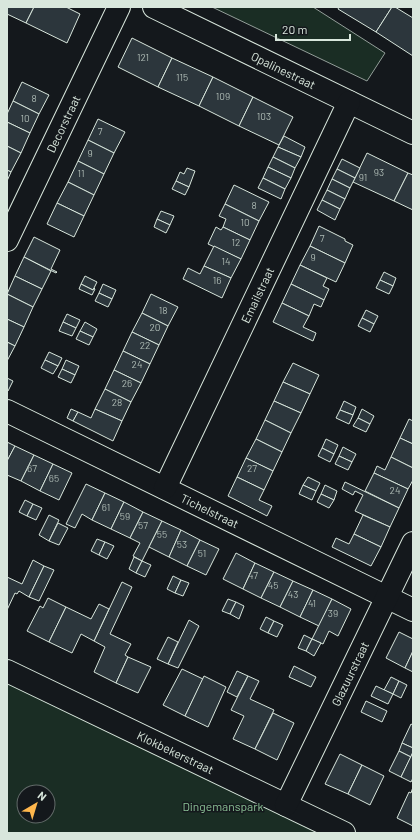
<svg xmlns="http://www.w3.org/2000/svg" width="420" height="840" viewBox="0 0 420 840" font-family="Barlow,sans-serif">
	<rect width="100%" height="100%" fill="#14181c"/>
	<g fill="#1a2d24" stroke="#939e99" fill-rule="evenodd">
		<path d="M212 7H313L385 53 367 81Z"/>
		<path d="M7 672 338 833H7ZM24 792H48V816H24Z"/>
	</g>
	<g fill="#2c363c" stroke="#d8e6dc">
		<path d="M7 7H34L26 23 7 14Z"/>
		<path d="M34 7H66L80 14 67 43 26 23Z"/>
		<path d="M339 7H392L376 32 338 9Z"/>
		<path d="M392 7H395L413 18V56L376 32Z"/>
		<path d="M132 38 172 58 158 87 118 67Z"/>
		<path d="M172 58 213 77 199 106 158 87Z"/>
		<path d="M213 77 253 97 239 126 199 106Z"/>
		<path d="M22 82 49 95 39 114 13 101Z"/>
		<path d="M253 97 293 117 279 145 239 126Z"/>
		<path d="M13 101 39 114 30 133 7 122V114Z"/>
		<path d="M98 119 125 132 114 153 88 140Z"/>
		<path d="M7 122 30 133 21 153 7 146Z"/>
		<path d="M284 136 305 147 301 157 278 147Z"/>
		<path d="M88 140 114 153 104 174 78 161Z"/>
		<path d="M7 146 21 153 11 172 7 170Z"/>
		<path d="M278 147 301 157 295 168 273 157Z"/>
		<path d="M367 153 408 173 394 201 353 182Z"/>
		<path d="M273 157 295 168 291 178 268 167Z"/>
		<path d="M342 159 360 168 355 178 337 169Z"/>
		<path d="M78 161 104 174 94 195 68 182Z"/>
		<path d="M268 167 291 178 285 189 263 178Z"/>
		<path d="M187 168 195 171 189 187 176 181 180 172 184 174Z"/>
		<path d="M337 169 355 178 350 188 332 179Z"/>
		<path d="M7 170 11 172 7 181Z"/>
		<path d="M408 173 413 175V210L394 201Z"/>
		<path d="M263 178 285 189 281 199 258 188Z"/>
		<path d="M332 179 350 188 345 199 327 190Z"/>
		<path d="M176 181 189 187 185 195 172 189Z"/>
		<path d="M68 182 94 195 84 216 57 203Z"/>
		<path d="M234 185 269 202 259 221 225 204Z"/>
		<path d="M327 190 345 199 340 209 322 200Z"/>
		<path d="M322 200 340 209 335 220 317 210Z"/>
		<path d="M57 203 84 216 74 237 47 224Z"/>
		<path d="M225 204 259 221 250 240 223 227 226 219 219 216Z"/>
		<path d="M161 211 174 216 170 225 157 219Z"/>
		<path d="M157 219 170 225 166 233 154 227Z"/>
		<path d="M319 226 345 239V241L353 245 345 263 310 246Z"/>
		<path d="M216 227 221 230 223 227 250 240 241 259 208 244Z"/>
		<path d="M34 237 60 250 51 269 57 272 56 273 24 257Z"/>
		<path d="M214 246 241 259 231 278 204 266Z"/>
		<path d="M310 246 345 263 336 282 300 265Z"/>
		<path d="M24 257 51 271 42 289 15 276Z"/>
		<path d="M300 265 327 278 323 286 329 289 324 300 291 284Z"/>
		<path d="M204 266 231 278 222 298 183 279 188 268 200 274Z"/>
		<path d="M384 272 396 278 393 286 380 280Z"/>
		<path d="M15 276 42 289 33 307 7 294Z"/>
		<path d="M85 276 97 282 93 290 81 284Z"/>
		<path d="M380 280 393 286 389 294 376 288Z"/>
		<path d="M81 284 93 290 94 288 95 289 92 295 79 289Z"/>
		<path d="M103 284 116 290 112 299 99 293Z"/>
		<path d="M291 284 324 300 321 307 314 304 309 316 282 303Z"/>
		<path d="M99 293 112 299 108 307 95 301Z"/>
		<path d="M7 294 33 307 24 327 7 319Z"/>
		<path d="M151 294 178 307 168 326 142 313Z"/>
		<path d="M282 303 309 316 303 327 316 333 313 341 273 322Z"/>
		<path d="M366 310 378 316 374 324 362 318Z"/>
		<path d="M142 313 168 326 159 345 132 332Z"/>
		<path d="M67 314 80 320 76 328 63 322Z"/>
		<path d="M362 318 374 324 370 332 358 326Z"/>
		<path d="M7 319 24 327 15 346 7 342Z"/>
		<path d="M63 322 76 328 72 336 59 331Z"/>
		<path d="M85 322 97 329 93 337 80 331Z"/>
		<path d="M80 331 93 337 89 345 76 339Z"/>
		<path d="M132 332 159 345 150 364 123 351Z"/>
		<path d="M7 342 15 346 7 361Z"/>
		<path d="M123 351 150 364 141 383 114 370Z"/>
		<path d="M49 352 62 358 58 366 45 360Z"/>
		<path d="M45 360 58 366 53 374 41 368Z"/>
		<path d="M66 360 79 366 75 375 62 369Z"/>
		<path d="M293 363 319 375 310 394 283 382Z"/>
		<path d="M62 369 75 375 71 383 58 377Z"/>
		<path d="M114 370 141 383 131 402 105 389Z"/>
		<path d="M7 378 13 381 8 391 7 390Z"/>
		<path d="M283 382 310 394 301 413 274 401Z"/>
		<path d="M105 389 131 402 122 421 95 409Z"/>
		<path d="M274 401 301 413 291 433 265 420Z"/>
		<path d="M344 401 356 407 353 415 340 410Z"/>
		<path d="M71 409 78 412 73 421 67 418Z"/>
		<path d="M95 409 122 421 113 441 73 421 78 412 91 418Z"/>
		<path d="M362 409 374 416 370 424 358 418Z"/>
		<path d="M340 410 353 415 349 424 336 418Z"/>
		<path d="M358 418 370 424 366 432 353 426Z"/>
		<path d="M409 419 413 421V444L400 438Z"/>
		<path d="M265 420 291 433 282 452 256 439Z"/>
		<path d="M400 438 413 444V468L391 457Z"/>
		<path d="M256 439 282 452 273 471 246 458Z"/>
		<path d="M326 439 338 445 334 454 322 448Z"/>
		<path d="M7 442 15 446 7 461Z"/>
		<path d="M15 446 34 455 21 481 7 475V461Z"/>
		<path d="M343 447 356 454 352 462 339 456Z"/>
		<path d="M322 448 334 454 330 462 318 456Z"/>
		<path d="M34 455 53 464 40 491 21 481Z"/>
		<path d="M339 456 352 462 348 470 335 464Z"/>
		<path d="M391 457 413 468V480L408 489 374 473 377 466 385 470Z"/>
		<path d="M246 458 273 471 264 490 237 477Z"/>
		<path d="M53 464 72 473 59 500 40 491Z"/>
		<path d="M374 473 408 489 399 508 365 491Z"/>
		<path d="M237 477 264 490 259 500 272 506 267 516 228 496Z"/>
		<path d="M308 477 320 483 316 491 303 485Z"/>
		<path d="M345 482 399 508 390 527 355 511 363 495 355 491 353 495 342 489Z"/>
		<path d="M86 484 105 493 92 520 82 514 75 528 66 524Z"/>
		<path d="M303 485 316 491 312 500 299 494Z"/>
		<path d="M325 485 337 491 334 500 321 494Z"/>
		<path d="M105 493 124 502 111 529 92 520Z"/>
		<path d="M321 494 334 500 329 508 317 502Z"/>
		<path d="M25 500 33 504 27 516 19 512Z"/>
		<path d="M124 502 143 512 130 538 111 529Z"/>
		<path d="M33 504 42 508 36 520 27 516Z"/>
		<path d="M143 512 162 521 142 561 133 556 140 543 130 538Z"/>
		<path d="M49 515 59 520 49 541 39 535Z"/>
		<path d="M363 515 390 527 381 547 354 534Z"/>
		<path d="M162 521 181 530 169 557 149 547Z"/>
		<path d="M58 523 68 528 59 545 49 541Z"/>
		<path d="M181 530 200 540 187 566 169 557Z"/>
		<path d="M354 534 381 547 371 566 332 547 336 538 349 544Z"/>
		<path d="M97 539 105 542 99 555 91 551Z"/>
		<path d="M200 540 219 549 206 575 187 566Z"/>
		<path d="M105 542 114 546 107 559 99 555Z"/>
		<path d="M236 553 255 563 243 589 223 579Z"/>
		<path d="M134 557 142 561 136 573 129 569Z"/>
		<path d="M33 560 44 566 29 597 19 591 17 594 15 593 7 610V577L22 584Z"/>
		<path d="M142 561 151 565 145 577 136 573Z"/>
		<path d="M255 563 274 572 261 598 243 589Z"/>
		<path d="M44 566 54 570 39 601 29 597Z"/>
		<path d="M274 572 293 581 280 607 261 598Z"/>
		<path d="M173 576 181 580 175 593 167 589Z"/>
		<path d="M181 580 189 583 183 596 175 593Z"/>
		<path d="M293 581 313 590 300 617 280 607Z"/>
		<path d="M122 582 132 587 110 634 131 644 125 655 128 657 116 683 94 672 105 647 94 641Z"/>
		<path d="M313 590 332 599 319 626 300 617Z"/>
		<path d="M48 598 66 607 49 642 27 631 40 606 43 608Z"/>
		<path d="M228 599 236 602 230 614 222 611Z"/>
		<path d="M332 599 351 609 338 636 329 631 323 644 312 639Z"/>
		<path d="M236 602 244 606 239 619 230 614Z"/>
		<path d="M99 604 109 609 94 641 81 634 72 653 49 642 66 607 91 619Z"/>
		<path d="M266 617 274 621 268 633 260 629Z"/>
		<path d="M189 620 199 626 178 668 168 664Z"/>
		<path d="M274 621 283 625 277 637 268 633Z"/>
		<path d="M399 632 413 639V651L405 668 386 658Z"/>
		<path d="M304 635 312 639 306 651 298 648Z"/>
		<path d="M168 637 178 642 168 664 157 659Z"/>
		<path d="M312 639 321 643 314 656 306 651Z"/>
		<path d="M413 651V672L405 668Z"/>
		<path d="M128 657 151 667 138 693 116 683Z"/>
		<path d="M294 666 316 677 311 687 289 677Z"/>
		<path d="M182 669 203 679 185 716 163 705Z"/>
		<path d="M237 671 248 676 237 697 227 692Z"/>
		<path d="M204 676 226 687 208 727 185 716Z"/>
		<path d="M248 676 259 681 250 699 274 710 255 749 233 739 244 716 231 710Z"/>
		<path d="M391 677 399 681 393 694 384 690Z"/>
		<path d="M399 681 407 685 401 698 393 694Z"/>
		<path d="M376 686 393 694 388 704 371 696Z"/>
		<path d="M366 701 387 711 382 722 361 712Z"/>
		<path d="M273 713 294 723 277 760 255 749Z"/>
		<path d="M411 724 413 725V748L402 743Z"/>
		<path d="M402 743 413 748V752L411 757 399 751Z"/>
		<path d="M399 751 411 757 401 777 389 771Z"/>
		<path d="M413 752V778L411 782 401 777Z"/>
		<path d="M340 754 362 765 348 794 325 784Z"/>
		<path d="M362 765 384 776 370 805 348 794Z"/>
		<path d="M413 787V826L397 818 409 792 411 793Z"/>
	</g>
	<g fill="none" stroke-linecap="round" stroke-linejoin="round">
		<g stroke="#d8e6dc" stroke-width="24">
			<g id="street">
				<path id="s1" d="M154 7 413 133"/>
				<path id="s2" d="M7 240 119 7"/>
				<path id="s3" d="M7 411 413 610"/>
				<path id="s4" d="M165 488 349 102"/>
				<path id="s5" d="M7 671 344 833"/>
				<path id="s6" d="M286 805 413 543"/>
			</g>
		</g>
		<use href="#street" stroke="#14181c" stroke-width="22"/>
	</g>
	<g text-anchor="middle" dominant-baseline="central" stroke-width="3" stroke-linejoin="round" paint-order="stroke">
		<g font-size="10" fill="#adbab4">
			<text x="143" y="57">121</text>
			<text x="182" y="77">115</text>
			<text x="223" y="96">109</text>
			<text x="34" y="98">8</text>
			<text x="264" y="116">103</text>
			<text x="25" y="118">10</text>
			<text x="100" y="131">7</text>
			<text x="90" y="153">9</text>
			<text x="379" y="172">93</text>
			<text x="81" y="173">11</text>
			<text x="363" y="177">91</text>
			<text x="254" y="205">8</text>
			<text x="245" y="222">10</text>
			<text x="322" y="238">7</text>
			<text x="236" y="242">12</text>
			<text x="313" y="257">9</text>
			<text x="226" y="261">14</text>
			<text x="217" y="280">16</text>
			<text x="163" y="310">18</text>
			<text x="155" y="327">20</text>
			<text x="145" y="345">22</text>
			<text x="137" y="364">24</text>
			<text x="127" y="383">26</text>
			<text x="117" y="402">28</text>
			<text x="32" y="468">67</text>
			<text x="252" y="468">27</text>
			<text x="54" y="478">65</text>
			<text x="395" y="490">24</text>
			<text x="106" y="507">61</text>
			<text x="125" y="516">59</text>
			<text x="143" y="525">57</text>
			<text x="162" y="534">55</text>
			<text x="182" y="544">53</text>
			<text x="202" y="553">51</text>
			<text x="253" y="575">47</text>
			<text x="273" y="585">45</text>
			<text x="293" y="594">43</text>
			<text x="312" y="603">41</text>
			<text x="333" y="613">39</text>
		</g>
		<g font-size="12" fill="#d8e6dc" stroke="#14181c">
			<text stroke="none"><textPath href="#s1" startOffset="144">Opalinestraat</textPath></text>
			<text stroke="none"><textPath href="#s2" startOffset="129">Decorstraat</textPath></text>
			<text stroke="none"><textPath href="#s4" startOffset="214">Emailstraat</textPath></text>
			<text stroke="none"><textPath href="#s3" startOffset="226">Tichelstraat</textPath></text>
			<text stroke="none"><textPath href="#s6" startOffset="146">Glazuurstraat</textPath></text>
			<text stroke="none"><textPath href="#s5" startOffset="187">Klokbekerstraat</textPath></text>
		</g>
		<g font-size="12" fill="#8ac095" stroke="#14181c">
			<text x="223" y="806">Dingemanspark</text>
		</g>
	</g>
	<rect width="420" height="840" fill="none" stroke="#d8e6dc" stroke-width="16"/>
	<g transform="translate(36 804) rotate(38)"><circle r="19" fill="#14181c" stroke="#626a69"/>
	<path d="M0-3L7 15L0 10L-7 15Z" fill="#ffb74d"/>
	<text y="-6" font-size="11" font-weight="bold" text-anchor="middle" fill="#d8e6dc">N</text>
	</g>
	<path d="M276 34v6h74v-6" fill="none" stroke="#d8e6dc" stroke-width="2"/>
	<text x="282" y="34" font-size="12" fill="#d8e6dc" stroke="#14181c" stroke-width="3" paint-order="stroke">20 m</text>
</svg>
